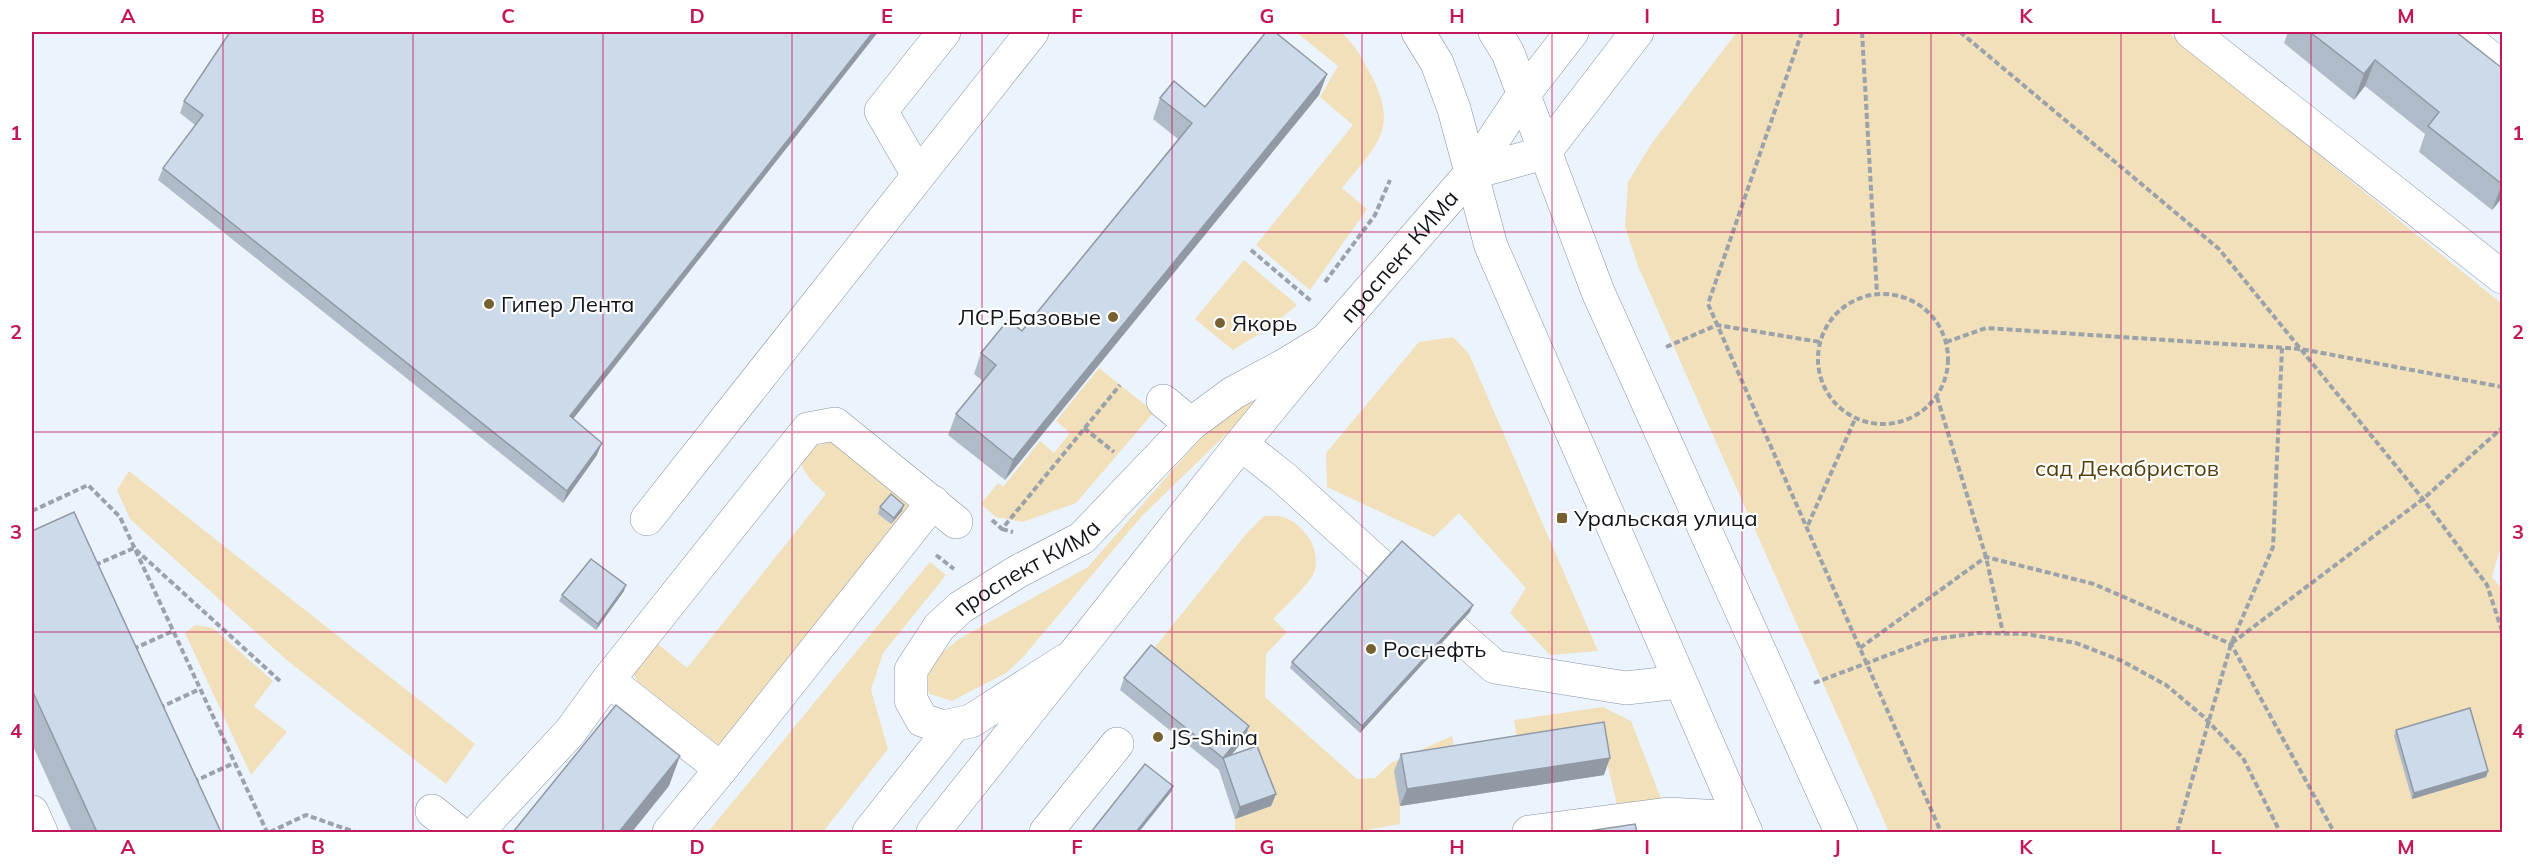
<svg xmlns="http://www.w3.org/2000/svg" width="2534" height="864" viewBox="0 0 2534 864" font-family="Mulish,sans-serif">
	<rect width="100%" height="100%" fill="#ebf3fd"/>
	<g fill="#f1e0ba">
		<path d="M1296 32H1341C1355 44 1361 57 1370 73 1400 129 1377 145 1342 188L1367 209 1310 290 1256 245 1353 125 1320 97 1338 66Z"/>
		<path d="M1737 32H2168L2502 304V542L2492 577 2502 589V832H1889L1638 266 1625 226 1628 182 1652 143Z"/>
		<path d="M1244 260 1297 305 1270 327 1233 350 1195 319Z"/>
		<path d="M1453 337 1469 354 1598 651 1550 655 1510 613 1526 588 1459 513 1434 537 1327 487 1326 453 1419 342Z"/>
		<path d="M1099 368 1154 412 1076 503 1023 522 996 517 981 504 998 483 1003 487 1040 441 1054 453 1070 433 1056 421Z"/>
		<path d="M1249 401 1254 402V407L1141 517 1023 657 1006 673 952 701 930 694 924 682 939 655 959 639 1088 567 1197 442 1216 423Z"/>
		<path d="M834 441 926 501 722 748 637 681 633 671 654 641 687 668 826 494C814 483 805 477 800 460L812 447Z"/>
		<path d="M129 471 475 744 446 784 289 662 130 519 117 490Z"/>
		<path d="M1264 516C1269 516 1278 515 1283 517 1305 524 1322 551 1314 573 1310 583 1282 610 1273 619L1287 632 1266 654 1265 697 1357 779 1375 778 1391 763 1452 736 1455 753 1518 745 1514 720 1603 707 1631 721 1662 801 1617 804 1601 739 1400 806V824L1355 832H1235V819L1271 806 1245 738 1147 657 1247 533Z"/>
		<path d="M930 562 946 575 883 653 871 690 888 749 823 832H708Z"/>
		<path d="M195 625 213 628 273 681 254 706 287 732 251 775 185 633Z"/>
	</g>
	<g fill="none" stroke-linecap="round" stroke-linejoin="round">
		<g stroke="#8693a1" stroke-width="34">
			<g id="minor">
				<path d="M2191 32 2502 277"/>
				<path d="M2458 32 2502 67"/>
				<path d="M918 175 881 111 944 32"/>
				<path d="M1163 401 1191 424"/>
				<path d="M1241 444 1284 478 1382 567"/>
				<path d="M647 519 1032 32"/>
				<path d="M1453 630 1495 667 1626 688 1679 682"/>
				<path id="s1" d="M1066 660 971 721 943 727 922 720 911 700V670L939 627 961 607 1017 572 1082 538 1191 424 1233 393 1285 365 1321 343"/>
				<path d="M608 680 721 769 933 502"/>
				<path d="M432 811 458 832"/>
				<path d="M32 812 41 832"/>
				<path d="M477 832 570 732 608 680 808 429 835 424 956 522"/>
				<path d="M669 832 721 769"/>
				<path d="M869 832 954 725"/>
				<path d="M1046 832 1117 744"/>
				<path d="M1529 832 1668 814 1739 818"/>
			</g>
		</g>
		<g stroke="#8693a1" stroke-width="34">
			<g id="major">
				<path d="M1418 32 1437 63 1454 109 1491 246 1746 832"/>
				<path d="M1495 32 1508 53 1598 292 1841 832"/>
				<path d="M1471 173 1544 153 1637 32"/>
				<path id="s2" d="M933 832 1241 444 1328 338 1471 173 1523 95 1572 32"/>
			</g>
		</g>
		<g stroke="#9ba2aa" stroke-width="4" stroke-dasharray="6 3" stroke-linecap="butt">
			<path d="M1802 32 1708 304 1941 832"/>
			<path d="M1862 32 1877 294"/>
			<path d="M1960 32 2219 249 2423 499 2487 585 2502 631"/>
			<path d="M1251 250 1311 301"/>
			<path d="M1325 282 1375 215 1390 180"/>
			<circle cx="1883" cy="359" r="65"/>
			<path d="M1946 342 1986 328 2301 349 2502 387"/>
			<path d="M1666 347 1717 325 1820 342"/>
			<path d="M1937 397 1986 557 2003 633"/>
			<path d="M1084 428 1114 452"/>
			<path d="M32 511 88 485 120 517 267 832"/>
			<path d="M992 520 1002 529 1120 385"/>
			<path d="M1808 525 1855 419"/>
			<path d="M1002 529 1013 532"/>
			<path d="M936 555 954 569"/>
			<path d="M95 565 134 548 281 682"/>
			<path d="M2232 643 2423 499 2502 428"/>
			<path d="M1860 648 1986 557 2094 584 2231 644 2334 832"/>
			<path d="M133 649 173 631"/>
			<path d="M1814 683 1928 640 1978 633 2027 634 2076 643 2122 661 2166 685 2204 717 2243 758 2280 832"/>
			<path d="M159 708 200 689"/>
			<path d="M193 782 234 763"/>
			<path d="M270 832 306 815 355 832"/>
			<path d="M2177 832 2231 644 2273 547 2282 348"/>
		</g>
		<use href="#minor" stroke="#fff" stroke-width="33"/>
		<use href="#major" stroke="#fff" stroke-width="33"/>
	</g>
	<g fill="#b0bbc9">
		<path d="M230 32H878L573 419 597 455 563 503 158 180 163 168 195 125 180 113 184 101Z"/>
		<path d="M2288 32H2457L2502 68V198L2492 210 2419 152 2425 134 2365 86 2354 100 2284 43Z"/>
		<path d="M1327 74 1319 95 1005 480 948 435 956 414 983 381 974 374 981 353 1022 331 1178 139 1153 119 1160 98 1205 107Z"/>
		<path d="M880 507 902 511 891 524 878 514Z"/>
		<path d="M32 531 221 832H72L32 744Z"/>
		<path d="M624 591 596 630 559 601 562 595Z"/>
		<path d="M1470 612 1360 733 1290 668 1292 662Z"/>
		<path d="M1124 678 1245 738 1231 755 1276 794 1271 806 1235 819 1219 770 1120 690Z"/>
		<path d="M2396 730 2488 771 2486 777 2412 799 2394 736Z"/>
		<path d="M1401 754 1604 775 1400 806 1394 771Z"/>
	</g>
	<g fill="#9099a4">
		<path d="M873 32H878L566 428 570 416Z"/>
		<path d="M2375 60 2365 86 2354 100 2364 74Z"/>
		<path d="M1327 74 1319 95 1005 480 1013 460Z"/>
		<path d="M2502 183V198L2492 210 2502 184Z"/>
		<path d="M602 443 597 455 563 503 567 491Z"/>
		<path d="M904 505 902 511 891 524 894 518Z"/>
		<path d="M626 585 624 591 596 630 598 624Z"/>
		<path d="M1473 605 1470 612 1360 733 1362 726Z"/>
		<path d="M1249 726 1245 738 1225 763 1223 758Z"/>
		<path d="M680 756 669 786 632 832H619Z"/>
		<path d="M1610 758 1604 775 1400 806 1407 789Z"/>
		<path d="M2488 771 2486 777 2412 799 2414 793Z"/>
		<path d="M1173 786 1171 792 1139 832H1136Z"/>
		<path d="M1276 794 1271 806 1235 819 1240 807Z"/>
	</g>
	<g fill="#cddaea" stroke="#9099a4" stroke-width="1.5">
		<path d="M230 32H873L570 416 602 443 567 491 163 168 203 115 184 101Z"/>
		<path d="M1266 32H1275L1327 74 1013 460 956 414 996 365 981 353 1008 320 1022 331 1192 123 1160 98 1174 81 1205 107Z"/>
		<path d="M2310 32H2456L2502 68V184L2428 126 2439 112 2375 60 2364 74Z"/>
		<path d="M891 494 904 505 894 518 880 507Z"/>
		<path d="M74 512 221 832H97L32 690V531Z"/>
		<path d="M1402 541 1473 605 1362 726 1292 662Z"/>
		<path d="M591 559 626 585 598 624 562 595Z"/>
		<path d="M1151 645 1249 726 1223 758 1124 678Z"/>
		<path d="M616 705 680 756 619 832H513Z"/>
		<path d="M2470 708 2488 771 2414 793 2396 730Z"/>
		<path d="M1604 722 1610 758 1407 789 1401 754Z"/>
		<path d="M1257 746 1276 794 1240 807 1223 758Z"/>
		<path d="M1145 764 1173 786 1136 832H1091Z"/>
		<path d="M1635 824 1637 832H1582Z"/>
	</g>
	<path fill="none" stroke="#c2185b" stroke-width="1.5" stroke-opacity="0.55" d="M223 32V832M413 32V832M603 32V832M792 32V832M982 32V832M1172 32V832M1362 32V832M1552 32V832M1742 32V832M1931 32V832M2121 32V832M2311 32V832M32 232H2502M32 432H2502M32 632H2502"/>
	<g fill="#766231" stroke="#fff" stroke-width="2">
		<circle cx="489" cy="304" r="6"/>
		<circle cx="1113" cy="317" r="6"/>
		<circle cx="1220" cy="323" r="6"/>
		<rect x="1556" y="512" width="12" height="12" rx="3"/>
		<circle cx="1371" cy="649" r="6"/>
		<circle cx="1158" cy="737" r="6"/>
	</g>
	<g text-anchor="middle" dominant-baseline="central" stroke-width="4.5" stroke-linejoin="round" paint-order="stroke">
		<g font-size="22" fill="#11151b" stroke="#fff">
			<text stroke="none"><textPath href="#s2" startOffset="741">проспект КИМа</textPath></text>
			<text stroke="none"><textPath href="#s1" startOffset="374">проспект КИМа</textPath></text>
		</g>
		<g font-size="22" fill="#11151b" stroke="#fff" text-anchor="start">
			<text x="501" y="304">Гипер Лента</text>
			<text x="1101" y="317" text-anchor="end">ЛСР.Базовые</text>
			<text x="1232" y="323">Якорь</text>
			<text x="1574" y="518">Уральская улица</text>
			<text x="1383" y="649">Роснефть</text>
			<text x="1170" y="737">JS-Shina</text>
		</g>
		<g font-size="22" fill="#533f0c" stroke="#fff">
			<text x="2127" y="468">сад Декабристов</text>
		</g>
	</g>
	<rect width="2534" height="864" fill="none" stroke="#ffffff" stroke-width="66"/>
	<rect x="33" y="33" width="2468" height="798" fill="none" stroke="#c2185b" stroke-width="2"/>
	<g font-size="20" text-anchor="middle" font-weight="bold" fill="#c2185b">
		<text x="128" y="23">A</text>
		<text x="318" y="23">B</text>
		<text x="508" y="23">C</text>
		<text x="697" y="23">D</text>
		<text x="887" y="23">E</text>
		<text x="1077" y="23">F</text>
		<text x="1267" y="23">G</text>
		<text x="1457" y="23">H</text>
		<text x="1647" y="23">I</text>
		<text x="1837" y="23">J</text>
		<text x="2026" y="23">K</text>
		<text x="2216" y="23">L</text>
		<text x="2406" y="23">M</text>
		<text x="16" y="140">1</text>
		<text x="2518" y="140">1</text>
		<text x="16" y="339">2</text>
		<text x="2518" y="339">2</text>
		<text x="16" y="539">3</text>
		<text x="2518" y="539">3</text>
		<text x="16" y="738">4</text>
		<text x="2518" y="738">4</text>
		<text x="128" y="854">A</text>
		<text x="318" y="854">B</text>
		<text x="508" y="854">C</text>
		<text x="697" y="854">D</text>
		<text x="887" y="854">E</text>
		<text x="1077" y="854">F</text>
		<text x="1267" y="854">G</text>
		<text x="1457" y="854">H</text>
		<text x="1647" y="854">I</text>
		<text x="1837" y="854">J</text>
		<text x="2026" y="854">K</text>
		<text x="2216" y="854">L</text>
		<text x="2406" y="854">M</text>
	</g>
</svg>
